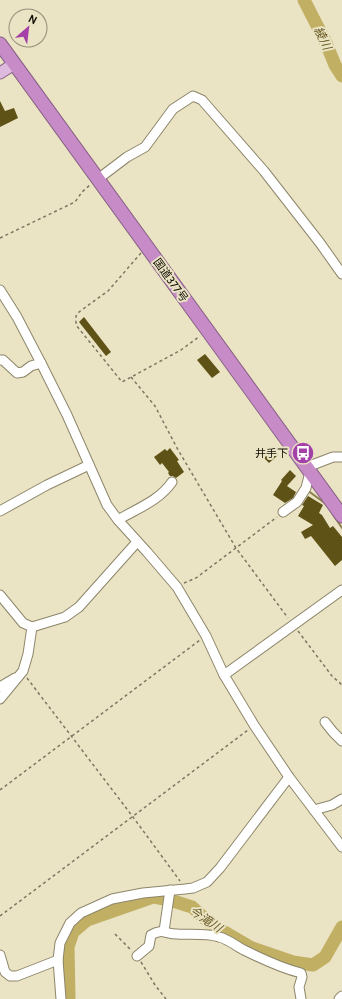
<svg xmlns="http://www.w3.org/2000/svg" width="342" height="999" viewBox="0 0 342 999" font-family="Cabin,'Noto Sans JP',sans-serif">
	<rect width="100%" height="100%" fill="#eae3c4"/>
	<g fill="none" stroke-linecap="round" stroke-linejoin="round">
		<g stroke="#8c7f48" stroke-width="2">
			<path d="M307 490 326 504"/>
			<path d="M332 513 342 528"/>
		</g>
		<g stroke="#c1af64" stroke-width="13">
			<path d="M304 0 326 43 335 65 342 76"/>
			<path d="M69 999 68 947 73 932 87 920 153 897 173 901 192 907 211 924 252 948 293 962 313 965 325 957 342 927"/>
		</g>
	</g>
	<g fill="#5f5217">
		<path d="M0 101 5 111 14 108 18 118 0 127Z"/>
		<path d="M84 317 111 352 106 356 79 322Z"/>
		<path d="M205 354 220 372 212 378 197 360Z"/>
		<path d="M170 448 179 460 177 461 184 472 176 478 173 476H170L168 473 169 472 162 463 160 465 154 457 165 449 167 451Z"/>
		<path d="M273 450 278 455 269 463 264 458Z"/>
		<path d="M290 470 296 476 287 486 296 492 293 498 285 503 273 495 282 481 281 480Z"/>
		<path d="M308 496 323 505 319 513 322 515 330 528 333 526 342 537V560L335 566 311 536 305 539 301 532 313 525 298 516 304 506 302 505Z"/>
	</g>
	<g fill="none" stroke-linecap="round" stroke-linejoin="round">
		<g stroke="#8d866a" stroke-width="11">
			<g id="minor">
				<path d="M98 179 127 157 145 147 173 109 193 96 202 100 264 171 320 243 342 274"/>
				<path d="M0 290 17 317 41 363 67 415 107 505 118 520 147 552 177 587 206 636 224 675 254 725 289 777 342 847"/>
				<path d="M0 360H3L17 373 23 372 31 366 41 363"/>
				<path d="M307 467 333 457H342"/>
				<path d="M0 511 47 485 89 465"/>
				<path d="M283 512 297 502 306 488 310 472"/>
				<path d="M118 520C136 509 159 501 172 482"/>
				<path d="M0 595 23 623 32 627"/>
				<path d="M224 675 342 590"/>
				<path d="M0 687 15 678"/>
				<path d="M0 699 23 671 28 654 32 627 65 617 79 607 137 542"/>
				<path d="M325 722 333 732 342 741"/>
				<path d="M314 810 332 805 342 799"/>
				<path d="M164 931 170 890"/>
				<path d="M0 955 5 972 10 976H17L58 960"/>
				<path d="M137 956 149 946 151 935C162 928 165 934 177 934 191 935 206 933 219 937 228 939 236 946 244 950 262 959 281 968 301 973L302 977 299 987 301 999"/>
				<path d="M61 999 58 960 60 943 70 923 81 913 112 899 143 893 185 889 193 888 207 882 220 868 289 777"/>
				<path d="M339 999 342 996"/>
			</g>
		</g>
		<g stroke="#876084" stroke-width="13">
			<path id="major" d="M0 73 14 64"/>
		</g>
		<g stroke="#876084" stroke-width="15">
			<path id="highway" d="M0 44 342 516"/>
		</g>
		<g stroke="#7c7763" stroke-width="1.5" stroke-dasharray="3 3" stroke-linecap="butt">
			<path d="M0 238 75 202 82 192 90 185"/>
			<path d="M141 253 108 291 79 312 76 316V325L122 382 181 350 200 336"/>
			<path d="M131 377 155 406 177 448 236 548 288 618"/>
			<path d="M184 583 196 578 277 517"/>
			<path d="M298 631 332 676 342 685"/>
			<path d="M27 678 133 817 180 881"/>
			<path d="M0 790 200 640"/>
			<path d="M0 916 248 730"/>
			<path d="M115 934 132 951"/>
			<path d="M141 962 155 985 166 999"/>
		</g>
		<use href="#minor" stroke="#fff" stroke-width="9"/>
		<use href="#major" stroke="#ddbade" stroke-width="11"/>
		<use href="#highway" stroke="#c78cc8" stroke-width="13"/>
	</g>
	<defs>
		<g id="bus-disc" transform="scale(1.15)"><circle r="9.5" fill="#a441a8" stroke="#eae3c4"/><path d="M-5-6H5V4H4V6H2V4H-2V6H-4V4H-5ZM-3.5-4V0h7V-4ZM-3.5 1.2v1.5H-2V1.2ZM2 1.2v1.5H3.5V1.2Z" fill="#fff"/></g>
	</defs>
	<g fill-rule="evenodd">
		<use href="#bus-disc" x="303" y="453"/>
	</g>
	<g text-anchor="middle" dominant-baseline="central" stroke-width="4" stroke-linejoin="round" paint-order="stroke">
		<g font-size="11" fill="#110f05" stroke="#eae3c4">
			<text transform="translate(171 280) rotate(54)">国道377号</text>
		</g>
		<g font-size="11" fill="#110f05" stroke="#eae3c4" text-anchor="end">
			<text x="288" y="453">井手下</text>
		</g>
		<g font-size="12" font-style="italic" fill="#64561e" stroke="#eae3c4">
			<text transform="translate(323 38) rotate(64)">綾川</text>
			<text transform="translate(206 919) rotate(34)">今滝川</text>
		</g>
	</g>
	<g transform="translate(28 28) rotate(28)"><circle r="19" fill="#eae3c4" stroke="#938e78"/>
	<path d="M0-3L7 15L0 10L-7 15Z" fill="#a441a8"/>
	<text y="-6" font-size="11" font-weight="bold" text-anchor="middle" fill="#110f05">N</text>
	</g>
</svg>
